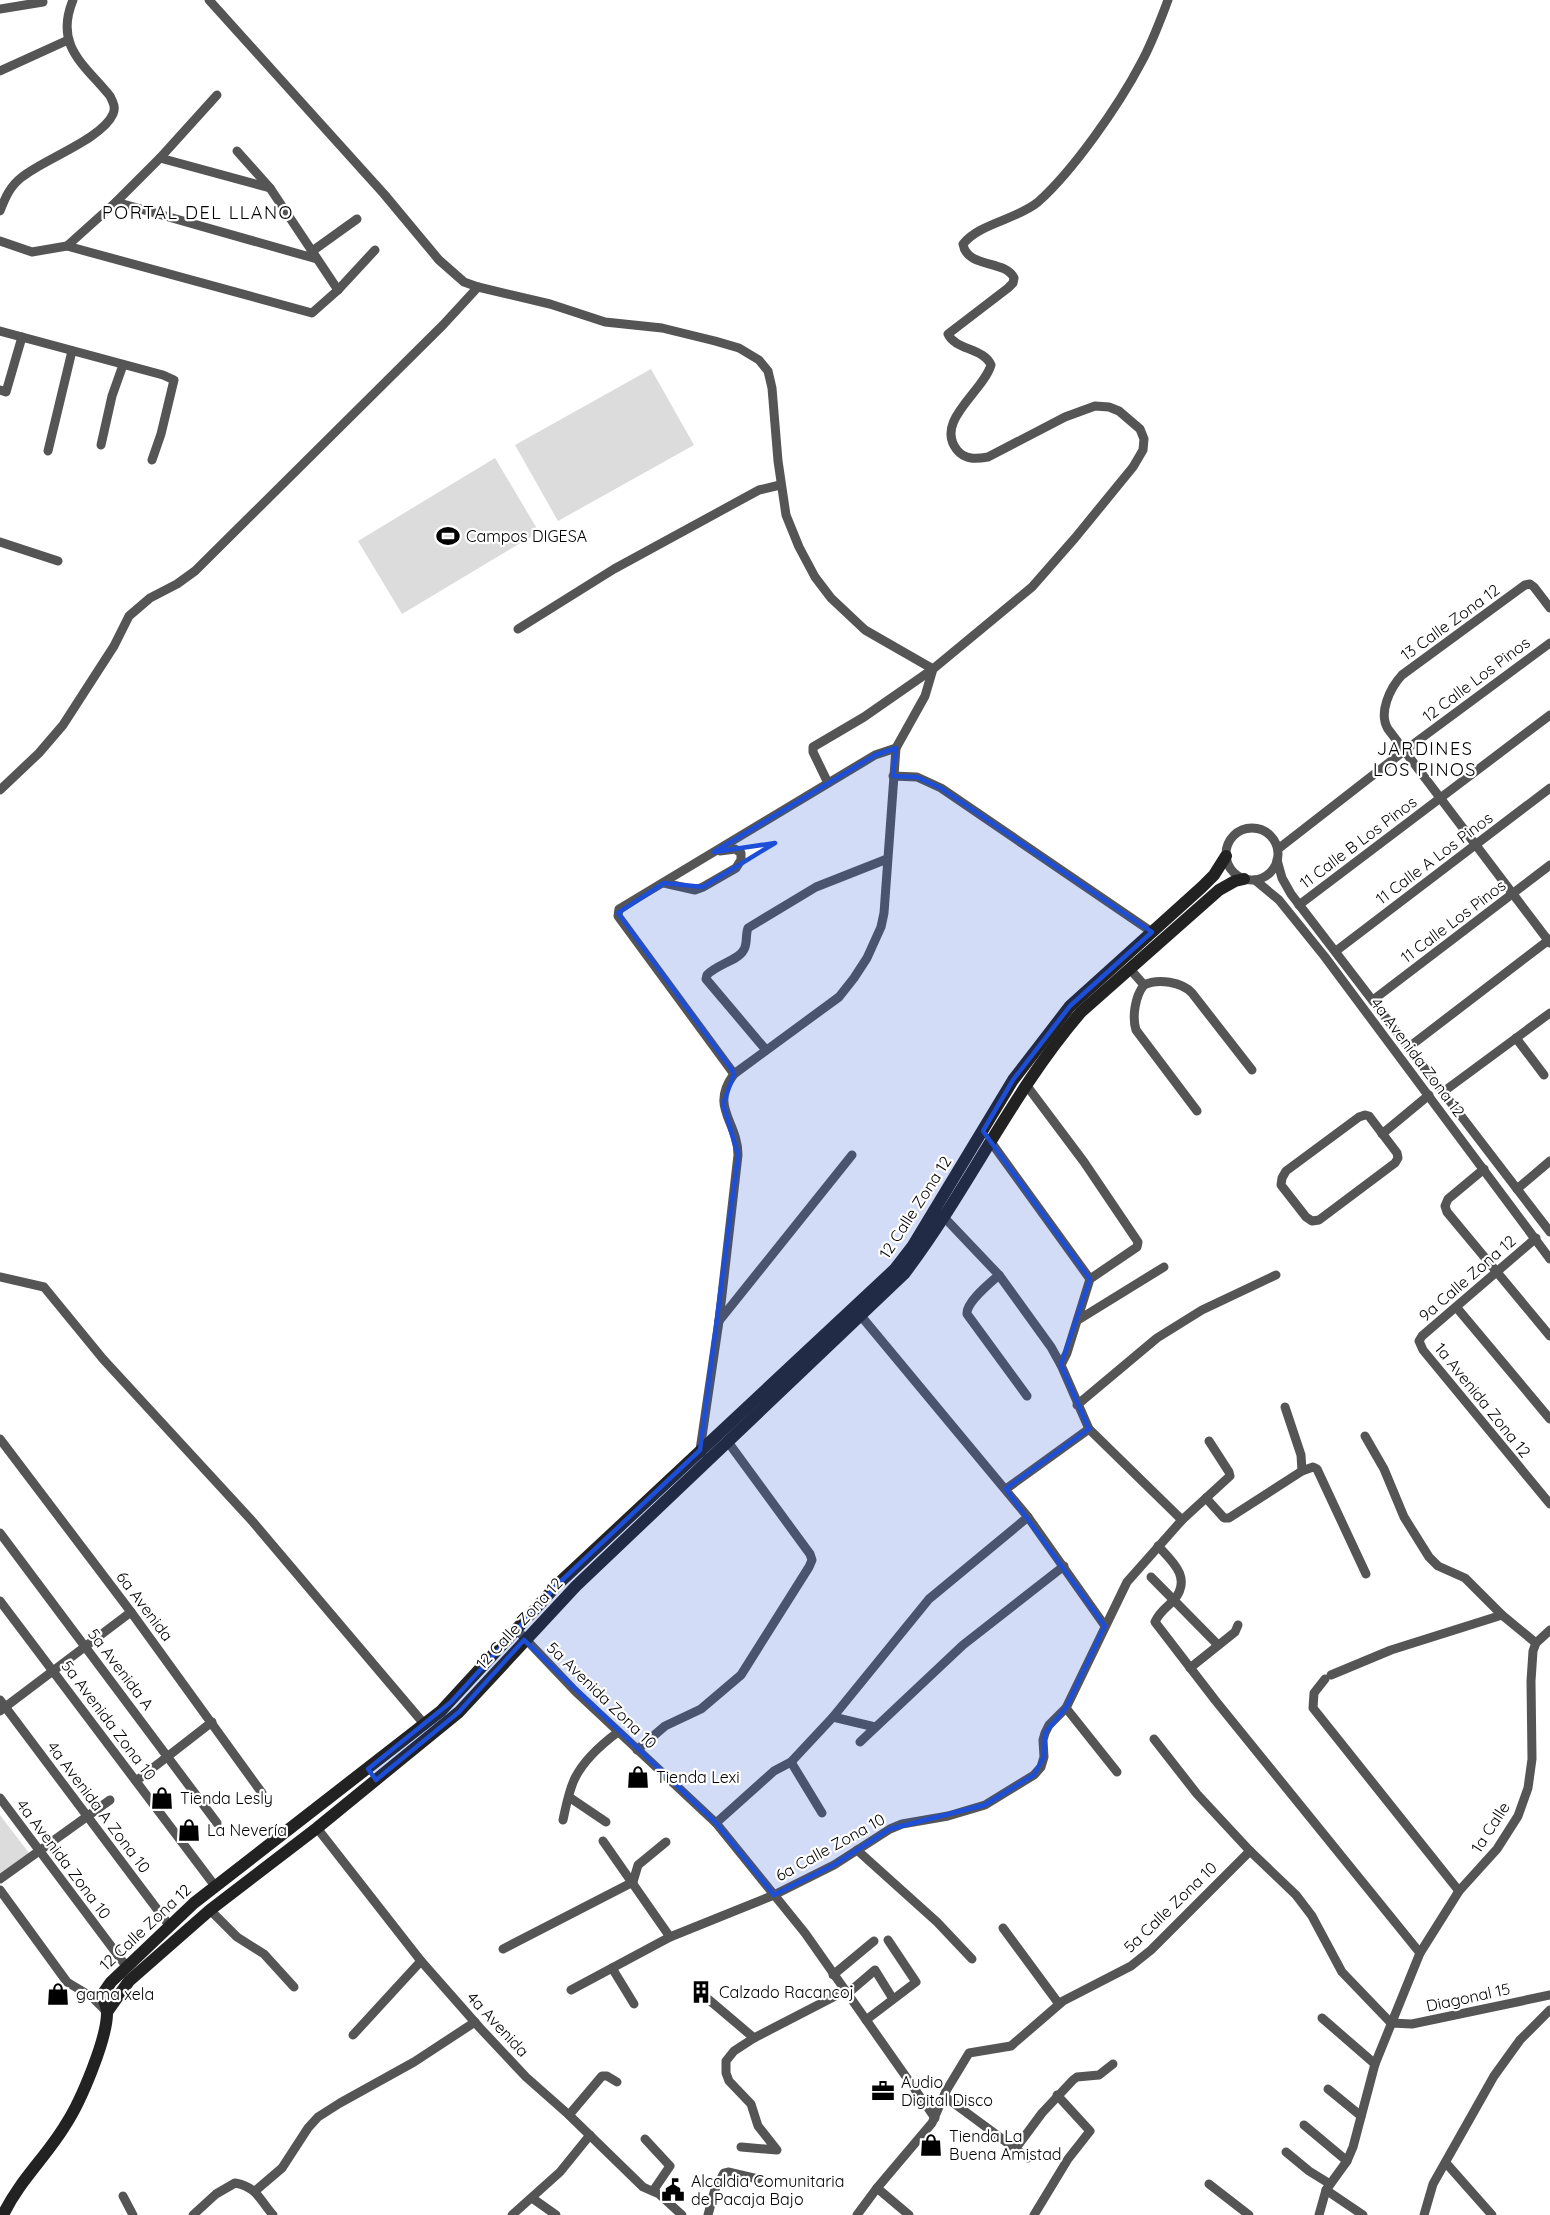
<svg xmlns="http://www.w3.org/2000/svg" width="1550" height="2215" viewBox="0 0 1550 2215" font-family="Quicksand,sans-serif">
	<rect width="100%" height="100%" fill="#fff"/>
	<g fill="#dcdcdc">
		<path d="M651 369 694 445 558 521 515 445Z"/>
		<path d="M495 458 539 532 402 614 358 541Z"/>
		<path d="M0 1815 29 1853 0 1874Z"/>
	</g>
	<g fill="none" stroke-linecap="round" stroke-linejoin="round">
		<g stroke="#555" stroke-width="9">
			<path d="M209 0 384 194 439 260 464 282 478 287 550 304 605 322 662 328 715 341 739 348 759 360 768 371 772 388 778 461 786 515 799 547 815 577 831 598 865 630 933 669"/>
			<path d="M0 9 43 2 42 0"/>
			<path d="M0 71 68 40"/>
			<path d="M237 151 270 188 338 290"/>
			<path d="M160 158 270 188"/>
			<path d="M116 202 317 259"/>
			<path d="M0 211C5 198 10 186 22 177 44 159 102 139 113 114 116 107 113 102 110 96 84 64 54 46 73 0"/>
			<path d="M0 241 32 252 67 246 312 313 338 290 375 250"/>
			<path d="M67 246 116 202 160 158 217 95"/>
			<path d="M311 252 357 219"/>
			<path d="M0 331 163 375 174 380 161 434 152 460"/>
			<path d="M0 390 6 392 22 337"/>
			<path d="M101 445 112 396 123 365"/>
			<path d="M48 451 72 351"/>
			<path d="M0 542 58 561"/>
			<path d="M1550 608 1534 587 1530 584 1525 585 1402 675C1390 688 1378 713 1388 729L1550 943"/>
			<path d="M518 629 614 569 759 490 780 485"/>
			<path d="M893 776 917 777 941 788 1152 932"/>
			<path d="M828 783 813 752V747L864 717 933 669 1032 587 1075 538 1133 467 1143 450 1144 439 1140 429 1119 411 1109 407 1095 406 1065 417 988 457C976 459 965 460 957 450 934 421 983 392 991 365 984 348 955 350 948 334L1008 288 1013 283 1014 278C1005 259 967 269 963 244 980 223 1016 220 1038 202 1073 171 1119 105 1141 63 1152 43 1160 21 1168 0"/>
			<path d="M0 790 39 753 63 725 114 646 129 616 150 598 177 584 195 571 443 325 478 287"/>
			<circle cx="1252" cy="854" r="26"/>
			<path d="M1278 849 1404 751 1550 643"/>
			<path d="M1277 860 1282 878 1291 894 1550 1232"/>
			<path d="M1255 880 1279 900 1325 957 1550 1259"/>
			<path d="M664 883 695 890 703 887 736 868 741 860V853L735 849 720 851"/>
			<path d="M1299 905 1550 715"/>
			<path d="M1336 951 1550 788"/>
			<path d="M1130 969 1144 985C1135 996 1132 1017 1136 1030L1197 1111"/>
			<path d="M1144 985C1158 978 1182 982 1192 993L1252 1070"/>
			<path d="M1373 1000 1550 865"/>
			<path d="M1516 1038 1544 1075"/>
			<path d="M1409 1047 1550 939"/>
			<path d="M766 1050 706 979 707 975C716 965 738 960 743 951 748 945 745 936 748 928L816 887 887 859"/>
			<path d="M734 1074 618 916 619 909 875 755 896 748"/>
			<path d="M1027 1086 1084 1162 1138 1242 1137 1247 1090 1279 1067 1353 1061 1365"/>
			<path d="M1443 1092 1550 1013"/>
			<path d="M1365 1115 1369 1116 1397 1153 1398 1158 1395 1163 1319 1220 1312 1221 1306 1217 1281 1185 1282 1178 1286 1171 1359 1117Z"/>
			<path d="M1382 1134 1429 1095"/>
			<path d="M991 1142 1090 1279"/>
			<path d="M1484 1169 1448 1199 1445 1206 1447 1212 1550 1336"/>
			<path d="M1517 1189 1550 1161"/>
			<path d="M941 1214 999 1275 1051 1347 1061 1365 1089 1429 1182 1520"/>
			<path d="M1536 1238 1422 1336 1419 1341 1423 1350 1550 1504"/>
			<path d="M999 1275C990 1283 966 1302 967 1314L1027 1396"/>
			<path d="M0 1277 44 1287 103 1359 253 1522 425 1725"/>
			<path d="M1457 1308 1550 1419"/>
			<path d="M861 1316 1028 1517 1105 1626"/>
			<path d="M1078 1320 1164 1267"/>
			<path d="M719 1321 852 1155"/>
			<path d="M1077 1405 1157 1338 1202 1310 1276 1275"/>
			<path d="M1285 1407 1301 1455 1302 1471"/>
			<path d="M1365 1436 1384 1469 1404 1517 1429 1557 1438 1566 1465 1578 1502 1615 1536 1643"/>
			<path d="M0 1439 131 1612 262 1793"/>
			<path d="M702 1453 700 1450 719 1321 738 1155C738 1121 709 1108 734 1074L839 997 854 978 867 958 881 927 884 913 896 748 925 696 933 669"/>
			<path d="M1006 1489 1089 1429"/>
			<path d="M1206 1498 1224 1518H1229L1302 1471 1313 1467 1317 1469 1366 1574"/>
			<path d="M0 1533 217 1823"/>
			<path d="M1158 1546C1173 1562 1192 1578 1174 1600 1167 1607 1159 1612 1155 1622L1215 1700 1420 1953"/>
			<path d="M1151 1577 1218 1645"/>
			<path d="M0 1601 215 1886"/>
			<path d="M517 1630 575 1691 716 1823 805 1933 935 2118"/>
			<path d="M1190 1668 1235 1632 1238 1625"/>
			<path d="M1331 1675 1391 1650 1502 1615"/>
			<path d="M1325 1679 1314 1693 1313 1708 1459 1891"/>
			<path d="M0 1700 169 1925"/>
			<path d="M1066 1708 1117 1772"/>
			<path d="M0 1711 131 1612"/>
			<path d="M833 1717 875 1727"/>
			<path d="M1154 1739 1197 1794 1250 1851 1296 1895 1312 1916 1342 1972 1391 2023"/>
			<path d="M860 1742 963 1645 1064 1566"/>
			<path d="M637 1750 665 1726 701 1709 741 1675 809 1567 812 1560 810 1554 728 1442"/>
			<path d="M791 1762 822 1813"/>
			<path d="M136 1781 212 1722"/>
			<path d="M569 1797 606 1822"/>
			<path d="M0 1798 126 1966"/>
			<path d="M563 1820C566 1806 569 1790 575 1778 584 1760 602 1744 618 1732"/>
			<path d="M716 1823 774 1771 791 1762 833 1717 929 1599 1028 1517"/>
			<path d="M317 1828 421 1961 480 2028 526 2077 569 2115 643 2187 659 2194 682 2215"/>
			<path d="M603 1841 670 1937"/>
			<path d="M857 1850 937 1922 972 1959"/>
			<path d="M0 1879 110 1800"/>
			<path d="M0 1890 67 1982 92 1997 105 2010"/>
			<path d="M210 1910 237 1937 264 1954 294 1987"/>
			<path d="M1003 1928 1059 2004"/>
			<path d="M503 1949 633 1882 638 1865 666 1842"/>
			<path d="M612 1968 634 2004"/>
			<path d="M833 1975 874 1941"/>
			<path d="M571 1990 670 1937 774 1895 834 1865 890 1829 902 1824 948 1816 985 1805 1034 1775 1041 1767 1044 1757 1043 1740 1045 1733 1049 1725 1066 1708 1127 1582 1182 1520 1230 1476 1229 1472 1209 1441"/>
			<path d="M847 1994 875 1970 893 1999"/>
			<path d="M708 1999 754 2038"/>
			<path d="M1322 2018 1375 2064"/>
			<path d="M866 2020 916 1982 888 1940"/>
			<path d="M1391 2023 1412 2024 1550 1995"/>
			<path d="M353 2035 421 1961"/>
			<path d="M1328 2089 1361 2116"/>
			<path d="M944 2096 1028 2158"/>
			<path d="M569 2115 602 2076H607L617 2082"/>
			<path d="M1304 2125 1347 2161"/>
			<path d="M645 2139 670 2166 653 2191"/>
			<path d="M741 2147 777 2150 758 2126 751 2104 729 2081 726 2073V2061L734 2051 754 2038 845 1991"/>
			<path d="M1016 2148 1042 2113 1073 2080 1077 2077 1099 2075 1113 2064"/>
			<path d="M1286 2152 1309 2171 1330 2184"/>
			<path d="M1446 2163 1492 2215"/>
			<path d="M1209 2184 1249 2215"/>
			<path d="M877 2188 909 2215"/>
			<path d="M1326 2190 1363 2215"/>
			<path d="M255 2191 282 2168 308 2128 318 2117 340 2103 414 2062 475 2022"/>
			<path d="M123 2196 133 2215"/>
			<path d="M532 2198 556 2215"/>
			<path d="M193 2215 216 2194 235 2183C257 2187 259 2199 273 2215"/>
			<path d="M512 2215 560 2172 590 2135"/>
			<path d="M708 2215 715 2189 724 2173 728 2172 758 2179"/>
			<path d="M857 2215 877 2188 932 2123 946 2091 969 2053 1011 2046 1063 2001 1131 1966 1151 1950 1250 1851"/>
			<path d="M1034 2215 1068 2159 1090 2131 1057 2095"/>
			<path d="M1319 2215 1326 2190 1347 2161 1353 2147 1375 2064 1420 1953 1459 1891 1497 1849 1518 1816 1528 1788 1532 1759 1531 1681 1533 1651 1536 1643 1550 1630"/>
			<path d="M1424 2215 1433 2184 1494 2076 1520 2040 1550 2010"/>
		</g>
		<g stroke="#222" stroke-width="12">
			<path d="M107 2012 129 1981 210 1910 317 1828 459 1712 576 1586 904 1274C968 1190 1012 1092 1081 1012L1219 890 1235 881 1244 879"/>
			<path d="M3 2215C19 2181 47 2156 66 2124 81 2101 107 2039 107 2013 107 2007 104 2000 102 1995L111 1982 194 1903 441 1711 559 1583 895 1269 912 1247 1013 1080 1070 1006 1202 887 1214 875 1226 856"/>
		</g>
	</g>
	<path fill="#1d4ed8" fill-opacity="0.2" stroke="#1d4ed8" stroke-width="4.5" stroke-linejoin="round" d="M896 748 893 776 917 777 941 788 1152 932 1070 1006 1013 1080 983 1131 1090 1279 1061 1365 1089 1429 1006 1489 1105 1626 1066 1708 1045 1733 1044 1757 1034 1775 985 1805 890 1829 834 1865 774 1895 716 1823 524 1640 459 1712 376 1780 368 1769 451 1702 559 1583 700 1450 738 1155 723 1104 734 1073 618 913 664 883 703 887 775 843 714 852 875 755Z"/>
	<defs>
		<g id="stadium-bare" transform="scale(1.8)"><path d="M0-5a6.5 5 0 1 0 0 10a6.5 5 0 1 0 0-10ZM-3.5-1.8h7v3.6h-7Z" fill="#000" stroke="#fff" stroke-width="2.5" paint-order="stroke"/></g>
		<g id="shop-bare" transform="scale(1.8)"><path d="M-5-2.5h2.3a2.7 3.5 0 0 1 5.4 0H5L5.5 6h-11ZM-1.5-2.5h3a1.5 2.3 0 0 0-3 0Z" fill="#000" stroke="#fff" stroke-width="2.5" paint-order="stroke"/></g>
		<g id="building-bare" transform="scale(1.8)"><path d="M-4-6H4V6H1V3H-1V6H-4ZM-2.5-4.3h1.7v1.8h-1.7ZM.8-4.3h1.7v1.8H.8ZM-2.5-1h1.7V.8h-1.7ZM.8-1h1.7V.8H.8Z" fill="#000" stroke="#fff" stroke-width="2.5" paint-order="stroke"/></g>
		<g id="office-bare" transform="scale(1.8)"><path d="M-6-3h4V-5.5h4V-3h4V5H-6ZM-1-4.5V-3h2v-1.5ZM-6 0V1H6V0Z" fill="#000" stroke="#fff" stroke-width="2.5" paint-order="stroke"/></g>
		<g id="civic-bare" transform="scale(1.8)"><path d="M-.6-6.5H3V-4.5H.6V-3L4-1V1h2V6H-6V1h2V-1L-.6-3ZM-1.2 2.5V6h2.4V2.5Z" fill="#000" stroke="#fff" stroke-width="2.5" paint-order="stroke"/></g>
	</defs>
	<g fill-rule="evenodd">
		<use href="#stadium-bare" x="448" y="536"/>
		<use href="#shop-bare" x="638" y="1777"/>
		<use href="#shop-bare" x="162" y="1798"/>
		<use href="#shop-bare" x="189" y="1830"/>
		<use href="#building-bare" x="701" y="1992"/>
		<use href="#shop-bare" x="58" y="1994"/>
		<use href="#office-bare" x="883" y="2091"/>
		<use href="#shop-bare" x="931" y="2145"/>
		<use href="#civic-bare" x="673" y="2190"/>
	</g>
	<g text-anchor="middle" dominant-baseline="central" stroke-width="4.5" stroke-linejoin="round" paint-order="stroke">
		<g font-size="16" fill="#000" stroke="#fff" text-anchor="start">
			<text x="466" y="536">Campos DIGESA</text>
			<text x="656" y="1777">Tienda Lexi</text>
			<text x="180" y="1798">Tienda Lesly</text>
			<text x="207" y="1830">La Nevería</text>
			<text x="719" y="1992">Calzado Racancoj</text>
			<text x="76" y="1994">gama xela</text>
			<text x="901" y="2082">Audio<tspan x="901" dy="18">Digital Disco</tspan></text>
			<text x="949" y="2136">Tienda La<tspan x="949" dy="18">Buena Amistad</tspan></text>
			<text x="691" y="2181">Alcaldia Comunitaria<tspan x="691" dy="18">de Pacaja Bajo</tspan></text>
		</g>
		<g font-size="16" fill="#000" stroke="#fff">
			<text transform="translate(1450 622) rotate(-36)">13 Calle Zona 12</text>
			<text transform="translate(1476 679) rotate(-37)">12 Calle Los Pinos</text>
			<text transform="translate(1358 842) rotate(-37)">11 Calle B Los Pinos</text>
			<text transform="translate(1434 858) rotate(-37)">11 Calle A Los Pinos</text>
			<text transform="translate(1453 921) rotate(-37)">11 Calle Los Pinos</text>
			<text transform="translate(1418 1057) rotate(53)">4a Avenida Zona 12</text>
			<text transform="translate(915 1207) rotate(-57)">12 Calle Zona 12</text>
			<text transform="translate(1467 1278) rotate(-41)">9a Calle Zona 12</text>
			<text transform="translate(1483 1400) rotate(51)">1a Avenida Zona 12</text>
			<text transform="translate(145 1606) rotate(53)">6a Avenida</text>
			<text transform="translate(519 1623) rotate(-47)">12 Calle Zona 12</text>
			<text transform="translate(121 1669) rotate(53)">5a Avenida A</text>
			<text transform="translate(602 1695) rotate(44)">5a Avenida Zona 10</text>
			<text transform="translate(109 1720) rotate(53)">5a Avenida Zona 10</text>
			<text transform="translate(99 1807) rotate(53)">4a Avenida A Zona 10</text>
			<text transform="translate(1490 1827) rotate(-57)">1a Calle</text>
			<text transform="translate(830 1847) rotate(-29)">6a Calle Zona 10</text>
			<text transform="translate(64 1859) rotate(53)">4a Avenida Zona 10</text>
			<text transform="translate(1170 1907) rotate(-44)">5a Calle Zona 10</text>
			<text transform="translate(145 1927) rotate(-43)">12 Calle Zona 12</text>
			<text transform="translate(1468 1997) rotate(-12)">Diagonal 15</text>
			<text transform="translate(498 2024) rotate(47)">4a Avenida</text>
		</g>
		<g font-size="18" letter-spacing="1.5" fill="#000" stroke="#fff">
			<text x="198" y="212">PORTAL DEL LLANO</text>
			<text x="1425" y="748">JARDINES<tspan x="1425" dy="21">LOS PINOS</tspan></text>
		</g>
	</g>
</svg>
